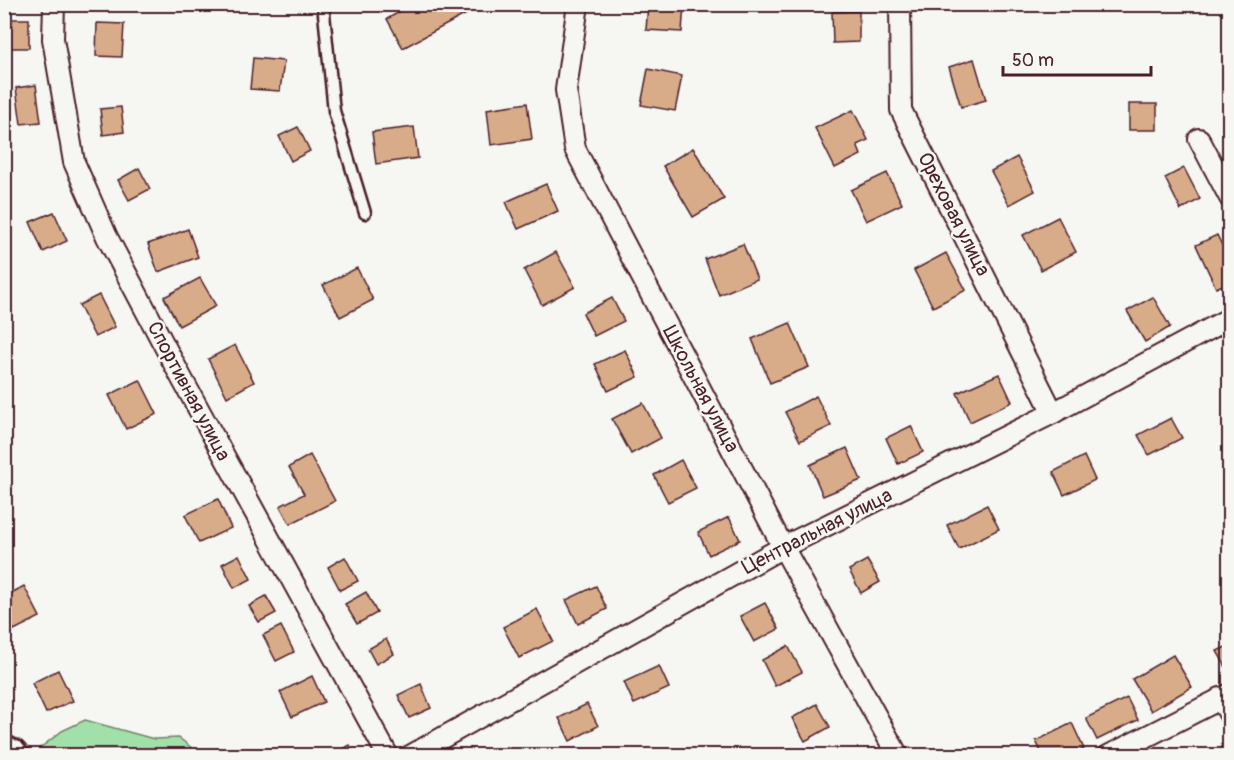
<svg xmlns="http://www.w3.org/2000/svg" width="1234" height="760" viewBox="0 0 1234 760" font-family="Pangolin,sans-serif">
	<rect width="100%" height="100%" fill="#f6f6f2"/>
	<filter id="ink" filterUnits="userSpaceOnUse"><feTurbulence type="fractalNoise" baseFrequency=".0167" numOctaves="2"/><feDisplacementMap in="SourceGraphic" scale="12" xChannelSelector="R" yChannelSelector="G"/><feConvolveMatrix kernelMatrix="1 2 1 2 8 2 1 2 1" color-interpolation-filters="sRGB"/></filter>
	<g filter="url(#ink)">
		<path fill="#a1e0a8" stroke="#76806a" stroke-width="1.5" d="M85 720 154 739 179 738 201 755H38L39 749 62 731Z"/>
		<g fill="#d8ac89" stroke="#4a1f2b" stroke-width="1.5">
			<path d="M413 4H483V5L403 48 387 19Z"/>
			<path d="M648 4H684L682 32 646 30Z"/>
			<path d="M859 11V42L833 43 832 12Z"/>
			<path d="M6 19H29V48H7Z"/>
			<path d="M97 23 124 24 122 57 96 56Z"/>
			<path d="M253 58 284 61 280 91 250 89Z"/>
			<path d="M974 59 986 100 961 107 949 67Z"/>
			<path d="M648 69 682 76 675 111 641 105Z"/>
			<path d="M36 85 41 122 21 124 16 88Z"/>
			<path d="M527 103 532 139 491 145 487 109Z"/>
			<rect x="1129" y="104" width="28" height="26"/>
			<path d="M121 107 124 132 103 135 100 109Z"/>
			<path d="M853 110 868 140 857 145 861 155 835 168 815 128Z"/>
			<path d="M298 127 310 151 291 161 279 136Z"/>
			<path d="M414 127 418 158 376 164 372 132Z"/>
			<path d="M693 148 724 199 693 217 663 166Z"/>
			<path d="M1017 157 1035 191 1009 205 991 171Z"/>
			<path d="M139 168 150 189 129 200 118 180Z"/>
			<path d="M1184 168 1200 199 1181 210 1165 178Z"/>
			<path d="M887 173 902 204 866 221 851 190Z"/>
			<path d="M546 184 558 211 518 229 506 202Z"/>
			<path d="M54 212 67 241 43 252 30 222Z"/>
			<path d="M1058 217 1076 252 1041 270 1023 235Z"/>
			<path d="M188 229 198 257 158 272 148 244Z"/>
			<path d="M1217 235 1230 262V282L1216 288 1196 245Z"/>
			<path d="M743 244 757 279 719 295 705 259Z"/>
			<path d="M556 252 575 287 542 305 524 270Z"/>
			<path d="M946 253 966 290 933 307 914 270Z"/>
			<path d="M357 268 373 300 340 317 323 285Z"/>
			<path d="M200 278 216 306 179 326 164 297Z"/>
			<path d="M99 295 115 327 95 337 79 305Z"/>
			<path d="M1153 297 1170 327 1145 342 1127 311Z"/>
			<path d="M612 298 624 321 594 336 583 313Z"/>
			<path d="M790 323 809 367 770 383 752 339Z"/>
			<path d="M235 345 254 382 227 397 208 359Z"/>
			<path d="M625 350 638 377 608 391 595 364Z"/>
			<path d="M999 374 1012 402 970 422 957 393Z"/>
			<path d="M140 380 157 414 126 429 109 395Z"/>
			<path d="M816 396 831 426 800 441 785 412Z"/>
			<path d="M643 403 661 438 631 454 612 419Z"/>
			<path d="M1171 418 1182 438 1149 455 1138 435Z"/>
			<path d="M911 426 923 452 898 464 886 438Z"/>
			<path d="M847 448 861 480 823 496 810 465Z"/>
			<path d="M310 455 335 501 290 524 280 506 304 494 289 467Z"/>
			<path d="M1084 456 1095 480 1064 495 1053 472Z"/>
			<path d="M681 460 696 488 668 502 654 475Z"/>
			<path d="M218 499 231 528 199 543 185 515Z"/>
			<path d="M987 505 999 529 959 549 947 525Z"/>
			<path d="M729 517 740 540 709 555 698 532Z"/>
			<path d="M239 555 251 579 234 588 222 564Z"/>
			<path d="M345 557 358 581 340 590 328 567Z"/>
			<path d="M867 560 880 582 861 593 849 570Z"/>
			<path d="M24 586 40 617 14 630 4 612V597Z"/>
			<path d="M596 586 607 609 578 624 566 600Z"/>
			<path d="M366 592 377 613 357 624 345 604Z"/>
			<path d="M266 596 276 613 259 622 249 606Z"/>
			<path d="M765 603 779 629 754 642 740 616Z"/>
			<path d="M537 609 553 641 519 658 503 627Z"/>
			<path d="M281 626 294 652 276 661 263 635Z"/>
			<path d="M386 639 394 654 376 664 368 649Z"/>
			<path d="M1230 645V674L1217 651Z"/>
			<path d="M788 646 802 672 775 686 762 660Z"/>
			<path d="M1173 655 1192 687 1151 711 1132 679Z"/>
			<path d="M659 666 669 688 634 704 624 682Z"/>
			<path d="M58 670 73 701 46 713 32 683Z"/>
			<path d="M312 676 324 702 292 717 280 692Z"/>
			<path d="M421 684 431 708 409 718 398 695Z"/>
			<path d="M1127 698 1138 720 1097 740 1086 718Z"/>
			<path d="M587 704 598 726 570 741 559 718Z"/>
			<path d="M817 704 830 727 805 741 792 718Z"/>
			<path d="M1072 723 1084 749 1071 756H1043L1036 741Z"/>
			<path d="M350 745 356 756H329Z"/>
		</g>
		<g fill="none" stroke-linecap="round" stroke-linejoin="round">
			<g stroke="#4a1f2b" stroke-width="15">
				<g id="service">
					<path d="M323 4 334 111 365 213"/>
					<path d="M4 740 18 747 26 756"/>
				</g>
			</g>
			<g stroke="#4a1f2b" stroke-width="24">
				<g id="minor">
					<path d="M54 4 53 39 74 162 107 237 181 377 388 756"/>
					<path d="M578 4 566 90 575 149 783 547 898 756"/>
					<path d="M900 4 901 110 1053 413"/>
					<path d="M1199 139 1230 198"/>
					<path d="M1220 698 1230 715"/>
					<path d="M410 756 783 547 1053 413 1230 318"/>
					<path d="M1108 756 1230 694"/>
				</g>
			</g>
			<use href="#service" stroke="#f6f6f2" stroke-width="10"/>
			<use href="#minor" stroke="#f6f6f2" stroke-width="20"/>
		</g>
	</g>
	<g text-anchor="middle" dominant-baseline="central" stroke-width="5" stroke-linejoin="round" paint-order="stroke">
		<g font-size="20" fill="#4a1f2b" stroke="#f6f6f2">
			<text transform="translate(954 214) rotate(63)">Ореховая улица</text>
			<text transform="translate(701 389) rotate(62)">Школьная улица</text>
			<text transform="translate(189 391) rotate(62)">Спортивная улица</text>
			<text transform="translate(817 531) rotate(-27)">Центральная улица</text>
		</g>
	</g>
	<rect width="1234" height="760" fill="none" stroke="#f6f6f2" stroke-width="24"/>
	<rect x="12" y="12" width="1210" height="736" fill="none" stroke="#4a1f2b" stroke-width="2" filter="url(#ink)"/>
	<path d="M1003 66v9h148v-9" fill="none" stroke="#4a1f2b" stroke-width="3"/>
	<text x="1012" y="66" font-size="18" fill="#4a1f2b" stroke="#f6f6f2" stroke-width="4.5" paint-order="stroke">50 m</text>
</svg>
